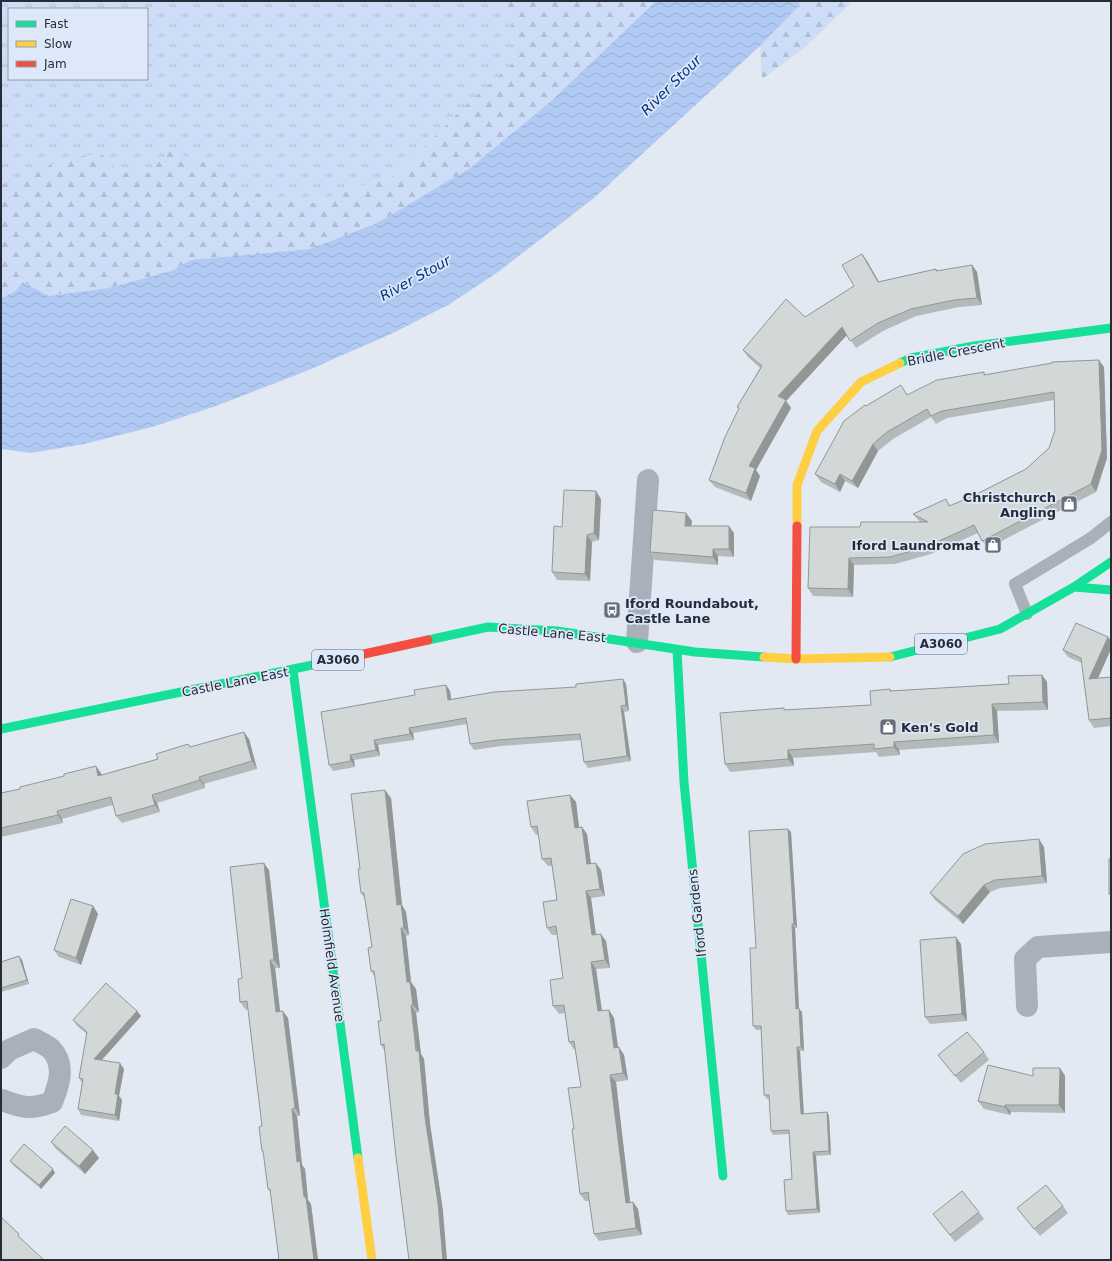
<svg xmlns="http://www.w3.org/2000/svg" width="1112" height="1261" viewBox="0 0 1112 1261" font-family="'DejaVu Sans',sans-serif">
	<defs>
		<pattern id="grass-tufts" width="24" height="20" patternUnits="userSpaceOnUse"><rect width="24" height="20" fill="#cddcf7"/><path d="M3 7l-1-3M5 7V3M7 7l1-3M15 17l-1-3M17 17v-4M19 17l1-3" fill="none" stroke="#b0bdd4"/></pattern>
		<pattern id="forest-firs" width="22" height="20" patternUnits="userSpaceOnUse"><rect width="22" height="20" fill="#cddcf7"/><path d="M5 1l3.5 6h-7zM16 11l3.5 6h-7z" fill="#b0bdd4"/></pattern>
		<pattern id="water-waves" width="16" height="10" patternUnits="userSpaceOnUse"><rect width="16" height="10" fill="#b1caf4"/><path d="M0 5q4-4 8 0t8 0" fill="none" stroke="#98aed2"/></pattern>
	</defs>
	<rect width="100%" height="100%" fill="#e3e9f3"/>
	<path fill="url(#grass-tufts)" fill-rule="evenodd" d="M1 1H500L512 22 513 63 465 106 396 175 313 203 229 188 215 166 131 174 112 167 1 185ZM9 9H147V79H9Z"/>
	<g fill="url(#forest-firs)">
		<path d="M500 1H656L550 102 470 168 377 223 310 249 191 260 171 271 108 288 49 296 23 282 14 292 1 298V185L66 159 101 153C116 172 123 174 148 173L169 151 216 166 229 188 314 203 396 175 465 106 513 63 512 22Z"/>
		<path d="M801 1H853L803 49 762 79 760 46 796 9Z"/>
	</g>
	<path fill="url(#water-waves)" d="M656 1H801L796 9 760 46 594 198 498 272 448 305 391 334 304 372 216 406 152 427 84 444 31 453 1 449V298L14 292 23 282 49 296 108 288 171 271 191 260 310 249 377 223 470 168 550 102Z"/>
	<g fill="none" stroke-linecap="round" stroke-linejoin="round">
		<path stroke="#aab0ba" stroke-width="12" d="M1027 614 1015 584 1091 538 1111 522"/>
		<g stroke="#aab0ba" stroke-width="22">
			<path d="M637 642 648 480"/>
			<path d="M1027 1006 1025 959 1038 947 1111 942"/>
			<path d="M1 1058 9 1050 34 1039C39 1042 47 1045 51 1049 66 1065 59 1085 52 1102 31 1110 23 1108 2 1100"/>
		</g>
		<g stroke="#16e098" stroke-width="9">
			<path d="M900 363 911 358 974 346 1111 328"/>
			<path d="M1074 587 1111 590"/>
			<path d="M428 640 488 627 557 631 695 652 764 657"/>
			<path d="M677 650 684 782 723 1176"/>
			<path d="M890 657 1000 629 1074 587 1111 562"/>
			<path d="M293 670 358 1158"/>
			<path d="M1 729 332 661"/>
		</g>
		<g stroke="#ffcf43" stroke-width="9">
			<path d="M797 526V485L817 431 861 382 900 363"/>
			<path d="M764 657 796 659 890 657"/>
			<path d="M358 1158 372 1260"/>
		</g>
		<g stroke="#f24e42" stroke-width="9">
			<path d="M796 659 797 526"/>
			<path d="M332 661 428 640"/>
		</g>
	</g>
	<g fill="#b4bab9">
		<path d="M862 254 867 261 879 282 936 269 938 271 972 265 977 272 982 305 959 307 916 316 883 331 856 348 847 335 786 401 791 408 756 470 760 476 751 501 715 487 709 480 739 409 737 407 760 368 748 357 743 350 805 317 854 286Z"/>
		<path d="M1104 367 1107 458 1096 492 988 548 982 541 978 533 931 554 895 564 854 565 853 597 813 596 808 588 860 527 920 522 913 514 946 499 950 506 971 497 1026 469 1049 448 1055 430 1054 400 947 418 936 424 931 417 893 439 878 451 858 488 845 481 840 492 821 482 815 474 866 406 908 395 984 372 985 375Z"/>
		<path d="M601 499 599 540 592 542 590 581 557 580 552 572 562 527Z"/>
		<path d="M692 521 691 526 734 533V557L718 556V565L655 560 650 552Z"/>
		<path d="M1108 637 1111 641V649L1098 678 1111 677V726L1094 728 1089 720 1082 663 1068 657 1063 650Z"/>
		<path d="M1042 675 1047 682 1048 710 997 711 999 743 899 750 900 755 879 757 876 752 793 758 794 766 730 772 725 764 786 710 871 705 890 689 892 691 1009 684Z"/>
		<path d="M623 679 626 684 629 711 624 712 631 761 588 768 584 762 581 740 501 746 474 750 470 744 467 724 413 733 414 740 378 745 380 756 354 760 355 767 333 771 329 765 415 695 446 685 450 691 451 699 576 687Z"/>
		<path d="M249 739 257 769 204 784 205 788 157 803 160 812 122 823 116 816 113 805 62 819 63 823 1 837V793L101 773V775L158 759 188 744 191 747Z"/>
		<path d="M570 795 576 802 579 827H582L587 834 591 864 601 870 605 896 591 898 596 935 606 941 610 968 596 969 602 1011 609 1010 614 1018 618 1047 624 1055 628 1080 616 1082 630 1202H633L638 1209 642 1235 599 1241 594 1234 589 1201H585L580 1194 574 1129 581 1087 575 1049 574 1050 569 1042 565 1013 559 1014 553 1006 563 978 557 935H552L547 928 557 900 552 866H548L542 859 539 834 536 835 531 827Z"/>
		<path d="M391 798 402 905 406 912 409 935 406 936 411 982 416 989 419 1012 416 1013 421 1054 424 1059 430 1124 443 1211 384 1050 381 1045V1021L375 977 371 971 372 947 365 899 361 893 360 869Z"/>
		<path d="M788 829 791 832 797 928H795L799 1009 802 1012 804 1051H800L804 1114 827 1112 829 1116 831 1155 816 1156 820 1213 788 1215 786 1211 792 1179 789 1134 773 1135 771 1131 769 1099H767L764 1095 761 1030H756L753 1026 756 948Z"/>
		<path d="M1044 847 1047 883 1000 888 990 892 963 924 935 900 930 893Z"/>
		<path d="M269 870 280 968H275L280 1011 288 1018 300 1116H297L302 1165 305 1169 308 1200 311 1204 318 1260H279L271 1193 268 1189 264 1154 262 1151V1126L248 1009 246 1010 240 1002 242 978Z"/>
		<path d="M93 906 98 914 81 965 59 957 54 950Z"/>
		<path d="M961 944 967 1021 930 1024 925 1017Z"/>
		<path d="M19 956 22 960 29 984 1 992V962Z"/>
		<path d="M137 1011 141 1016 102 1060 124 1069 119 1096 122 1100 119 1121 81 1115 78 1109 82 1083 79 1078 87 1034 77 1026 73 1020Z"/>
		<path d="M984 1052 989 1060 961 1083 938 1055Z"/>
		<path d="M1060 1068 1065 1076V1113L1011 1112 1010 1115 984 1109 978 1101 1033 1076Z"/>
		<path d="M51 1142 99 1158 85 1174 56 1149Z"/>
		<path d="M10 1161 55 1173 41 1189 12 1164Z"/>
		<path d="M1063 1206 1068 1213 1040 1236 1017 1208Z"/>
		<path d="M979 1212 984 1219 955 1242 933 1214Z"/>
	</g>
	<g fill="#929796">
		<path d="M862 254 867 261 883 289 878 282Z"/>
		<path d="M972 265 977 272 982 305 977 298Z"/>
		<path d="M842 327 847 335 786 401 791 408 756 470 760 476 751 501 746 493 749 466 778 396Z"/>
		<path d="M1099 360 1104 367 1107 458 1096 492 1091 484Z"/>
		<path d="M873 444 878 451 858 488 852 481Z"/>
		<path d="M840 474 845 481 840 492 835 484Z"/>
		<path d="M596 491 601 499 599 540 594 533Z"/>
		<path d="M686 513 692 521 690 533 685 526Z"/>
		<path d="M729 526 734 533V557L729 549Z"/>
		<path d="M587 535 592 542 590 581 585 574Z"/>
		<path d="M713 549 718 556V565L713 557Z"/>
		<path d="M849 558 854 565 853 597 848 589Z"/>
		<path d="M1108 637 1111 641V649L1094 687 1089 679Z"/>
		<path d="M1042 675 1047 682 1048 710 1043 702Z"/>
		<path d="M623 679 626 684 629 711 626 705Z"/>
		<path d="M446 685 450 691 452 705 448 700Z"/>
		<path d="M992 704 997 711 999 743 994 735Z"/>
		<path d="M621 706 624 712 631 761 627 756Z"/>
		<path d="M409 728 413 733 414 740 410 734Z"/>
		<path d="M244 732 249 739 257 769 252 761Z"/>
		<path d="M374 740 378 745 380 756 376 750Z"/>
		<path d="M894 742 899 750 900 755 894 747Z"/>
		<path d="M788 750 793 758 794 766 788 759Z"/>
		<path d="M350 755 354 760 355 767 351 761Z"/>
		<path d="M96 766 101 773 104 784 98 776Z"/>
		<path d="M199 777 204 784 205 788 200 780Z"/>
		<path d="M385 790 391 798 402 905 406 912 409 935 404 928 397 905Z"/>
		<path d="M152 795 157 803 160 812 155 805Z"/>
		<path d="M570 795 576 802 580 835 575 828Z"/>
		<path d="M57 811 62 819 63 823 58 815Z"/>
		<path d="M582 827 587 834 592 872 587 864Z"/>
		<path d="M788 829 791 832 797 928 794 924Z"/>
		<path d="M1039 839 1044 847 1047 883 1042 876Z"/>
		<path d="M264 863 269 870 280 968 274 960Z"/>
		<path d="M596 863 601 870 605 896 600 889Z"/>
		<path d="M984 885 990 892 963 924 958 916Z"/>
		<path d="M586 891 591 898 597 943 592 935Z"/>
		<path d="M93 906 98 914 81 965 76 958Z"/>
		<path d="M792 924 795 928 799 1009 802 1012 804 1051 801 1047 796 1009Z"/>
		<path d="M401 928 406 936 411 982 416 989 419 1012 413 1005 407 982Z"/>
		<path d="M601 934 606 941 610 968 605 960Z"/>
		<path d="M956 937 961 944 967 1021 962 1014Z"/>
		<path d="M19 956 22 960 29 984 27 980Z"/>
		<path d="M270 960 275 968 281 1019 276 1012Z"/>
		<path d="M591 962 596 969 603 1019 598 1011Z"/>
		<path d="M411 1005 416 1013 421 1054 424 1059 430 1124 443 1211 447 1260H443Z"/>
		<path d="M609 1010 614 1018 619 1055 614 1048Z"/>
		<path d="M137 1011 141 1016 98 1064 94 1059Z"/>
		<path d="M283 1011 288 1018 300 1116 295 1108Z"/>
		<path d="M619 1047 624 1055 628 1080 623 1073Z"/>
		<path d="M797 1047 800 1051 804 1118 801 1114Z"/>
		<path d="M120 1063 124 1069 119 1096 122 1100 119 1121 115 1115V1094Z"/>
		<path d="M1060 1068 1065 1076V1113L1059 1105Z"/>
		<path d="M610 1075 616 1082 631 1210 626 1203Z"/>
		<path d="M1005 1105 1011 1112 1010 1115 1005 1107Z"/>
		<path d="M292 1109 297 1116 302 1165 305 1169 308 1200 311 1204 318 1260H314L297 1162Z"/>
		<path d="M827 1112 829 1116 831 1155 829 1151Z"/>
		<path d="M93 1150 99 1158 85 1174 79 1166Z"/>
		<path d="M813 1152 816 1156 820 1213 817 1209Z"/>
		<path d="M53 1169 55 1173 41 1189 39 1185Z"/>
		<path d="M633 1202 638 1209 642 1235 636 1228Z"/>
	</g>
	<g fill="#d1d8d7" stroke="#929796">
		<path d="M862 254 878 282 936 269V271L972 265 977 298 954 300 911 309 878 323 850 341 842 327 778 396 786 400 749 466 755 468 746 493 709 480 725 437 739 408 737 407 762 366 743 350 786 299 805 317 854 286 842 265Z"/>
		<path d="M1099 360 1102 450 1091 484 982 541 974 525 926 547 890 557 849 558 848 589 808 588 810 527H860L861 522H928L913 514 946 499 949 506 971 497 1026 469 1049 448 1055 430 1054 392 942 411 931 416 927 409 887 432 873 444 852 481 840 474 835 484 815 474 844 421 865 405 866 406 901 385 907 395 937 380 984 372V375L1052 363V362Z"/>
		<path d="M564 490 596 491 594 533 587 535 585 574 552 572 554 526 562 527Z"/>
		<path d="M653 510 686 513 685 526H729V549H713V557L650 552Z"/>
		<path d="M1076 623 1108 637 1089 679 1111 677V718L1089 720 1081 658 1063 650Z"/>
		<path d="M1042 675 1043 702 992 704 994 735 894 742V747L874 749V744L788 750V759L725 764 720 713 784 708V710L871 705 870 691 890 689V691L1009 684 1008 676Z"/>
		<path d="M623 679 626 705 621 706 627 756 584 762 580 734 497 740 470 744 466 718 409 728 410 734 374 740 376 750 350 755 351 761 329 765 321 712 415 695 414 690 446 685 448 700 494 692 576 687V684Z"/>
		<path d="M244 732 252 761 199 777 200 780 152 795 155 805 116 816 111 797 57 811 58 815 1 828V793L20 789V787L64 776V774L96 766 98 776 158 759 156 754 188 744 190 747Z"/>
		<path d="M385 790 397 905 401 904 404 928H401L407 982H410L413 1005H411L416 1051H419L425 1117 438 1203 443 1260H409L396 1157 384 1044 381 1045 378 1021H381L374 971H371L368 948 372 947 364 893H361L358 869H360L351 794Z"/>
		<path d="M570 795 575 828 582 827 587 864 596 863 600 889 586 891 592 935 601 934 605 960 591 962 598 1011 609 1010 614 1048 619 1047 623 1073 610 1075 626 1203 633 1202 636 1228 594 1234 588 1192 580 1194 572 1129H574L568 1088 581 1087 574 1041 569 1042 564 1005 553 1006 550 980 563 978 556 926 547 928 543 902 557 900 551 858 542 859 537 826 531 827 527 801Z"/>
		<path d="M788 829 794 924H792L796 1009 799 1008 801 1047H797L801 1114 827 1112 829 1151 813 1152 817 1209 786 1211 784 1180 792 1179 789 1130 771 1131 769 1095H764L761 1026H753L750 948H756L749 831Z"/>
		<path d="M1039 839 1042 876 995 880 984 885 958 916 930 893 963 854 985 844Z"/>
		<rect x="1109" y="859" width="2" height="35"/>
		<path d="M264 863 274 960H270L276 1012 283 1011 295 1108 292 1109 297 1162 300 1161 304 1197H306L314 1260H279L270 1189H268L263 1151H262L259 1127 262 1126 247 1001 240 1002 238 979 242 978 230 867Z"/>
		<path d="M71 899 93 906 76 958 54 950Z"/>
		<path d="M956 937 962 1014 925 1017 920 940Z"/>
		<path d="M19 956 27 980 1 988V962Z"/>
		<path d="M106 983 137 1011 94 1059 120 1063 115 1094H118L115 1115 78 1109 83 1079 79 1078 87 1032 73 1020Z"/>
		<path d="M967 1032 984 1052 955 1076 938 1055Z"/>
		<path d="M988 1065 1033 1076V1068H1060L1059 1105H1005V1107L978 1101Z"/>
		<path d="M65 1126 93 1150 79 1166 51 1142Z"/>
		<path d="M24 1144 53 1169 39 1185 10 1161Z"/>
		<path d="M1046 1185 1063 1206 1034 1229 1017 1208Z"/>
		<path d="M962 1191 979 1212 950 1235 933 1214Z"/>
		<path d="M1 1217 19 1234 18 1236 44 1260H1Z"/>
	</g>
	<defs>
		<g id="shop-square" transform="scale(0.9)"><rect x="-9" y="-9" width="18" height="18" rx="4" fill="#696f79" stroke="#dde8f9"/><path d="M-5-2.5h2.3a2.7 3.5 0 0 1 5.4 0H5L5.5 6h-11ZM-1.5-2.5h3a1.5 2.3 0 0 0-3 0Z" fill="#fff"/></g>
		<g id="bus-square" transform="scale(0.9)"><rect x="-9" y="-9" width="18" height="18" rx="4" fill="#696f79" stroke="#dde8f9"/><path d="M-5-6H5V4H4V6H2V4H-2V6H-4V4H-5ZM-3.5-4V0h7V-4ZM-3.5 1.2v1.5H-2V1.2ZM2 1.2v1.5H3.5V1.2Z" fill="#fff"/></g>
	</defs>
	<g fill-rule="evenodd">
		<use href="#shop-square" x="1069" y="504"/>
		<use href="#shop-square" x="993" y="545"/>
		<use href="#bus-square" x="612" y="610"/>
		<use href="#shop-square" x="888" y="727"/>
	</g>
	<g text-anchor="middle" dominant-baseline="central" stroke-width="3.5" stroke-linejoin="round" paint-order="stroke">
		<g fill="#dde8f9" stroke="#5e6572" stroke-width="1">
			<rect x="915" y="634" width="52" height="20" rx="3"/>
			<rect x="312" y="650" width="52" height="20" rx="3"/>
		</g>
		<g font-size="12" font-weight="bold" fill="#272d38">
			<text x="941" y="644">A3060</text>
			<text x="338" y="660">A3060</text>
		</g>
		<g font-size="13" fill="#272d38" stroke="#dde8f9">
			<text transform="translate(956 352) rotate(-11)">Bridle Crescent</text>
			<text transform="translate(552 633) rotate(5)">Castle Lane East</text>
			<text transform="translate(235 682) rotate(-11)">Castle Lane East</text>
			<text transform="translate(697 913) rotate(-96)">Iford Gardens</text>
			<text transform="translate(332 965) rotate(82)">Holmfield Avenue</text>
		</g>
		<g font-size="13" font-weight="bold" fill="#272d38" stroke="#dde8f9" text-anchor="end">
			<text x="1056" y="497">Christchurch<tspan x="1056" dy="15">Angling</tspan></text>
			<text x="980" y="545">Iford Laundromat</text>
			<text x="625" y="603" text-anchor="start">Iford Roundabout,<tspan x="625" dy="15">Castle Lane</tspan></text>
			<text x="901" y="727" text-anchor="start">Ken's Gold</text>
		</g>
		<g font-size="14" font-style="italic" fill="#063382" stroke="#dde8f9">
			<text transform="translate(671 85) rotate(-45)">River Stour</text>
			<text transform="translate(415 278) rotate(-29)">River Stour</text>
		</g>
	</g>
	<rect width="1112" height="1261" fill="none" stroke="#272d38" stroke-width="4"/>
	<rect x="8" y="8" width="140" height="72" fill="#dde8f9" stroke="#949dac"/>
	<rect x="16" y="21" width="20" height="6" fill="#16e098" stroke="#949dac"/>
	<text x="44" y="28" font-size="12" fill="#272d38">Fast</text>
	<rect x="16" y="41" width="20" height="6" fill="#ffcf43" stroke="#949dac"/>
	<text x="44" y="48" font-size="12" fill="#272d38">Slow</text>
	<rect x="16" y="61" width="20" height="6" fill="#f24e42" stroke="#949dac"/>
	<text x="44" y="68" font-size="12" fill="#272d38">Jam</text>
</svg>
